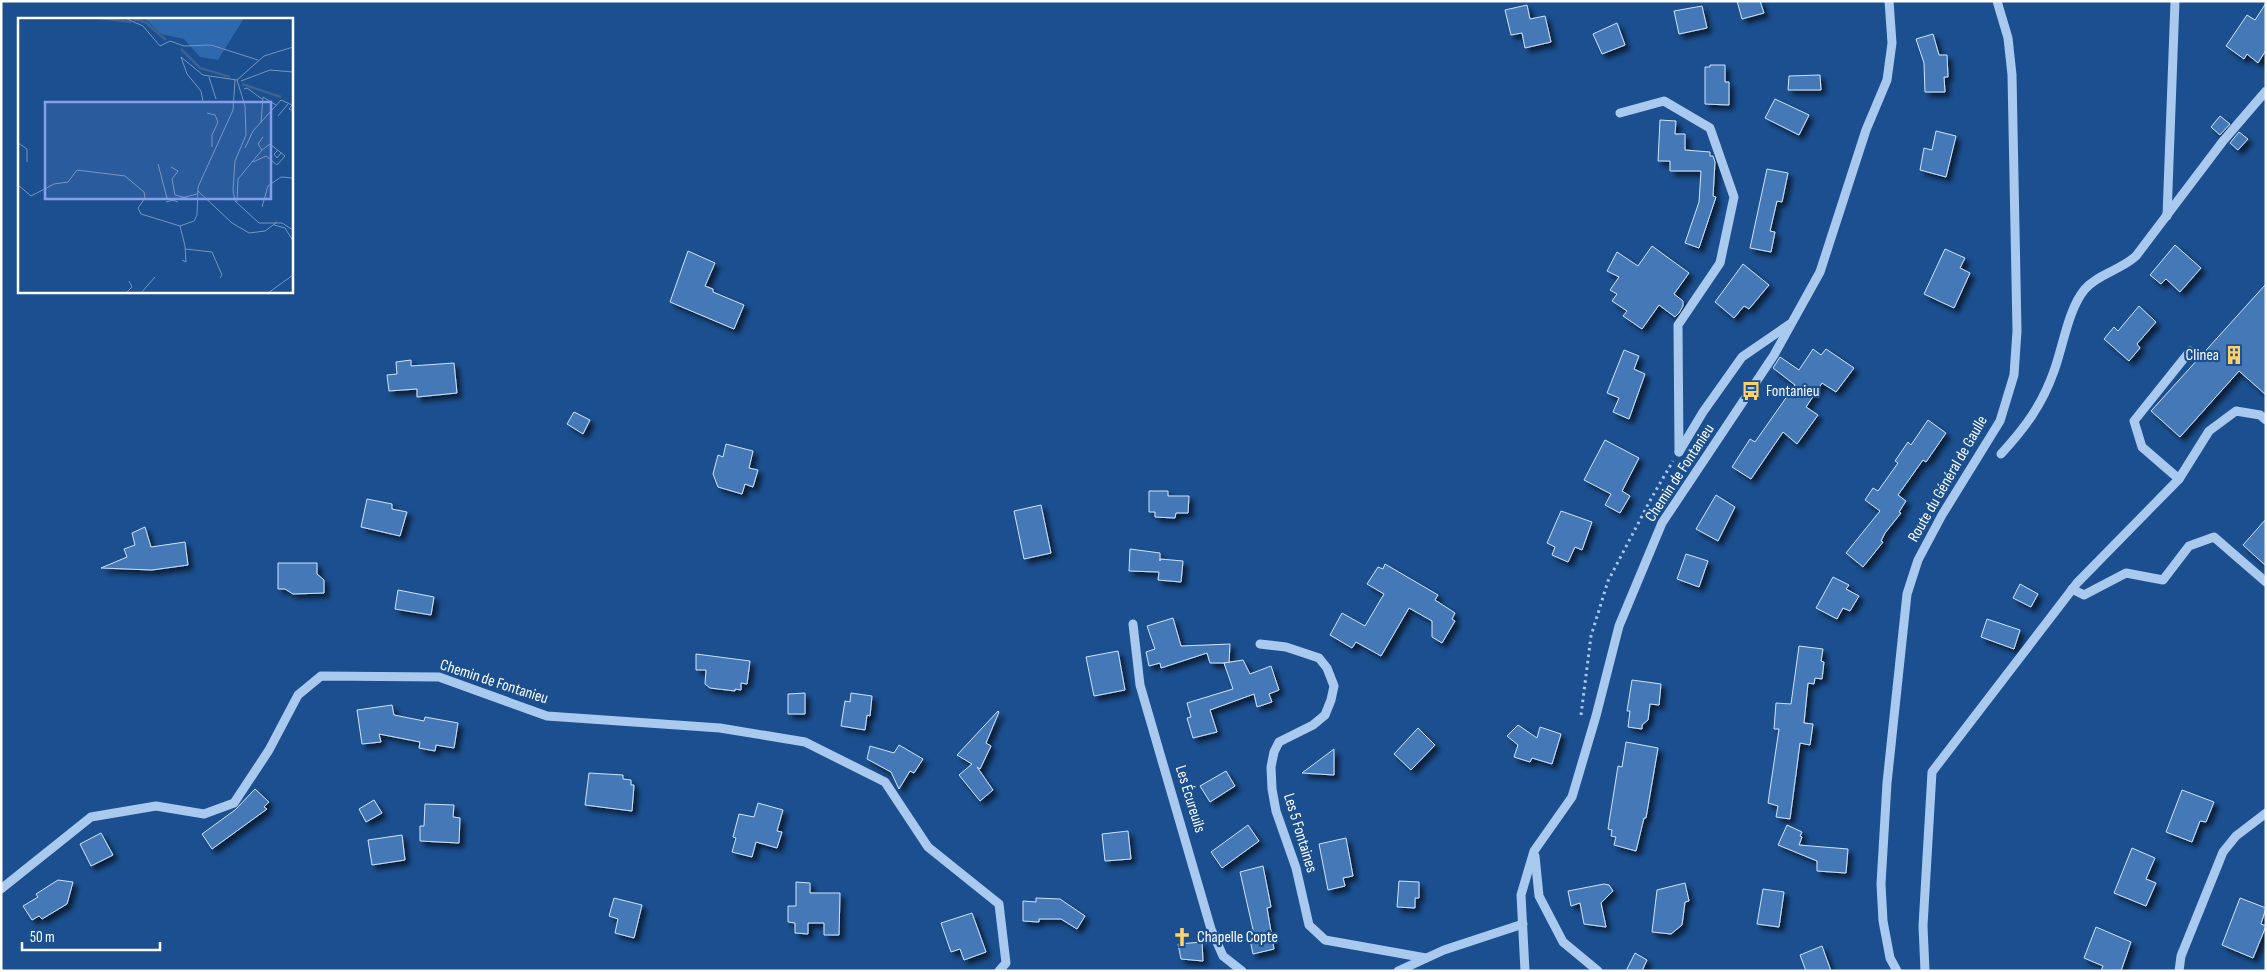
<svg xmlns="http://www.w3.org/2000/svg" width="2267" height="972" viewBox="0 0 2267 972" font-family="'Sofia Sans Condensed',sans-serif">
	<defs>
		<filter id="shadow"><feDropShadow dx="4.5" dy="4.5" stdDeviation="2.5" flood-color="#0009"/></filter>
	</defs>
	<rect width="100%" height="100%" fill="#1b4f8f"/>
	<g fill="#4478b7" stroke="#cfe3fa" filter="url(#shadow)">
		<path d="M1737 1H1760L1764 13 1742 19Z"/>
		<path d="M2266 3V50L2258 63 2247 54 2244 59 2226 46 2247 15 2255 20Z"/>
		<path d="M1527 5 1530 19 1545 16 1551 42 1525 48 1522 33 1511 35 1505 10Z"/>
		<path d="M1702 6 1707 28 1679 34 1674 11Z"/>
		<path d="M1617 23 1625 45 1602 54 1593 34Z"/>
		<path d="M1933 34 1939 55H1947L1948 77H1944L1945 92H1925L1924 63 1916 39Z"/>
		<path d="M1710 65H1725V82H1729V105L1705 104V67H1710Z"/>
		<path d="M1820 75 1821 90H1788L1789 76Z"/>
		<path d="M1775 99 1809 115 1799 135 1765 118Z"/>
		<path d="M2220 116 2230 124 2220 135 2211 127Z"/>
		<path d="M1660 120 1676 121 1675 134H1685V150L1710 152V156H1713L1715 162 1713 196 1716 197 1699 248 1685 243 1699 202 1701 171H1670V161H1658Z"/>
		<path d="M1936 131 1956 136 1946 177 1920 170 1924 148 1932 150Z"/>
		<path d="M2239 132 2248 139 2238 150 2230 143Z"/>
		<path d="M1767 169 1788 173 1782 202 1777 201 1770 231 1775 232 1771 252 1750 248Z"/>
		<path d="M2175 245 2201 268 2180 292 2166 279 2161 284 2150 275Z"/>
		<path d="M1652 246 1689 273 1674 294 1683 301V306L1679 313 1675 317 1659 305 1642 329 1623 316 1627 311 1612 301 1617 294 1610 290 1619 277 1607 271 1617 252 1638 266Z"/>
		<path d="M1945 249 1965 258 1960 268 1970 273 1954 308 1924 294Z"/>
		<path d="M688 251 715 263 705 286 713 289V292L744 305 734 329 670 302Z"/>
		<path d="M1743 264 1769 285 1749 309 1744 306 1734 318 1715 302Z"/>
		<path d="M2266 284V395L2239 371 2180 437 2151 411Z"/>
		<path d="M2139 306 2156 322 2137 344 2140 348 2129 361 2104 339 2114 327 2118 331Z"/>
		<path d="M1813 349 1821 355 1826 349 1854 368 1836 392 1822 383 1806 407 1818 415 1797 444 1783 432 1751 479 1732 467 1750 439 1755 442 1795 385 1773 368 1780 357 1799 370Z"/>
		<path d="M1624 350 1639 356 1634 369 1645 374 1629 419 1613 412 1619 398 1607 393Z"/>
		<path d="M411 360V366L454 363 457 393 417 397V389L389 391 387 375 397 374 396 362Z"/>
		<path d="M574 412 590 420 583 434 567 424Z"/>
		<path d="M1928 420 1946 433 1926 462 1923 460 1898 495 1906 501 1899 512 1901 513 1885 533 1881 541 1883 542 1863 567 1846 553 1880 511 1865 500 1873 488 1878 491 1898 463 1895 461 1908 442 1911 445Z"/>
		<path d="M1605 440 1639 458 1622 491 1630 496 1620 513 1605 505 1611 494 1584 480Z"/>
		<path d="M726 444 753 451 749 468 758 470 753 487 745 484 742 494 718 487 713 474 718 455 723 457Z"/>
		<path d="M1149 491H1168V496H1189L1188 513H1176L1175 518 1155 517V512H1149Z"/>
		<path d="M1716 495 1735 507 1718 541 1696 529Z"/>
		<path d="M367 499 392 504V509L407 512 400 536 361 527Z"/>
		<path d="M1041 505 1051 553 1024 559 1014 511Z"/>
		<path d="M1561 511 1592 522 1582 550 1575 547 1568 562 1552 555 1555 547 1547 543Z"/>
		<path d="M2266 519V566L2243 545Z"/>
		<path d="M145 527 151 547 185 542 188 565 152 570 101 568 127 557 124 549 135 545 132 533Z"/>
		<path d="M1130 549 1160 553V561V559L1183 561 1181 582 1158 580 1159 572 1129 571Z"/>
		<path d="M1686 554 1708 561 1699 587 1677 579Z"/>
		<path d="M278 563H317V574L324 580V593L293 594 285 589H278Z"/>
		<path d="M1385 564 1438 595 1435 600 1455 613 1452 619 1455 621 1442 643 1432 637V621L1409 608 1381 656 1356 642 1352 648 1330 635 1342 613 1365 626 1384 594 1367 584 1378 567 1383 569Z"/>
		<path d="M1833 577 1849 585 1846 589 1859 596 1850 611 1843 608 1837 619 1816 608Z"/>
		<path d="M2020 584 2038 594 2031 607 2013 598Z"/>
		<path d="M398 590 434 597 431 615 395 609Z"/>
		<path d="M1173 618 1181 646 1230 644 1229 663H1210L1207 653 1161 668 1160 663 1149 666 1146 652 1155 649 1147 626Z"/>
		<path d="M1987 619 2020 630 2014 649 1981 637Z"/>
		<path d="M1799 646 1823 649 1821 661 1824 662 1822 679 1815 678 1814 684 1808 683 1804 723 1813 724 1810 745 1800 743 1790 819 1776 817 1778 806 1768 803 1779 729H1774L1776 703 1791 704Z"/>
		<path d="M1118 651 1125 690 1094 696 1086 657Z"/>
		<path d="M696 654 750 661 747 684 741 683V690L735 689V691L710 688 705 684 706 670H696Z"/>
		<path d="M1243 660 1250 674 1271 666 1279 690 1269 694 1272 702 1257 707 1254 694 1210 710 1217 732 1193 738 1187 718 1191 717 1187 703 1233 689 1224 663Z"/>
		<path d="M1632 680 1661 684 1659 705 1650 704 1648 720 1642 725V729L1628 727 1630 711H1627Z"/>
		<path d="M805 693V714H788V694Z"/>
		<path d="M851 693 872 696 870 716 867 715 865 730 841 726 845 701 850 702Z"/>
		<path d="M392 705 394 715 424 721 425 717 458 723 454 748 436 745 435 751 419 748 420 742 379 734 381 742 362 744 357 710Z"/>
		<path d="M998 711 999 712 986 743 991 746 980 769 977 767 993 790 980 801 959 775 972 764 957 755Z"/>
		<path d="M1518 725 1537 738 1540 727 1561 734 1552 764 1532 758 1530 762 1514 757 1518 745 1507 736Z"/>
		<path d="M1418 728 1435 745 1411 770 1394 754Z"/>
		<path d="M1626 742 1658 748 1646 818H1644L1636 851 1614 845 1616 837 1611 836 1612 830 1608 829 1618 766 1622 767Z"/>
		<path d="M899 745 923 759 914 773 910 771 899 789 891 772 867 759 870 746 894 753Z"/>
		<path d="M1334 749V775L1302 773Z"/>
		<path d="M1226 771 1235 786 1210 802 1200 786Z"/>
		<path d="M589 773 623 775V779L631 780V785H634L632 811 585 805Z"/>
		<path d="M255 789 269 802 264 807 267 809 212 849 202 834 235 810Z"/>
		<path d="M2182 790 2214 802 2206 822 2200 821 2192 842 2166 832Z"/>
		<path d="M374 800 382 813 366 822 359 809Z"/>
		<path d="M758 803 783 810 777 831 782 832 777 848 756 842 752 857 732 852 736 838 733 837 739 814 754 817Z"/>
		<path d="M425 804 454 805 453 817 460 818 459 843 420 841V826H424Z"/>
		<path d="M1248 825 1259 841 1222 868 1211 852Z"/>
		<path d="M1787 825 1802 832 1800 836 1802 837 1799 845 1848 849 1846 873 1817 871V861L1778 845Z"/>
		<path d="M1128 831 1131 859 1105 861 1102 834Z"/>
		<path d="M101 833 113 855 91 866 80 844Z"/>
		<path d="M402 835 405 860 372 865 368 840Z"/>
		<path d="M1346 838 1353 876 1343 878 1345 886 1328 890 1319 844Z"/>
		<path d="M2132 848 2155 858 2146 879 2156 883 2146 906 2114 893Z"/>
		<path d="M1263 866 1271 907 1267 908 1274 949 1253 954 1249 935 1254 934 1240 872Z"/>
		<path d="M58 880 73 882 67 904 42 919 39 916 32 920 23 906 38 897 36 894Z"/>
		<path d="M1399 881 1419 882V898H1415V908L1397 907Z"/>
		<path d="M796 882 810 883V893H840L839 935H824V923H808V934L795 933V923L788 922V906H796Z"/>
		<path d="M1685 883 1689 901 1685 902 1682 925 1671 934 1652 932 1657 890Z"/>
		<path d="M1604 884 1609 885 1613 891 1601 903 1606 927 1584 924 1580 903 1571 906 1568 891Z"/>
		<path d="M1763 889 1784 892 1779 927 1757 924Z"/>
		<path d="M614 898 642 905 634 938 615 933 618 919 609 916Z"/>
		<path d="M1036 898 1060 899 1085 916 1077 929 1061 919H1039V922L1023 921V901L1036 902Z"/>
		<path d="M2240 898 2266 908 2261 924 2266 926 2253 958 2222 945Z"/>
		<path d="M972 913 986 952 964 960 960 949 951 952 941 923Z"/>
		<path d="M2096 927 2131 942 2121 971H2101L2103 966 2084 958Z"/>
		<path d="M1202 942 1203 961 1181 959 1178 944Z"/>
		<path d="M1822 946 1831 971H1806L1800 955Z"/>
		<path d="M1635 953 1647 960 1642 971H1626Z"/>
	</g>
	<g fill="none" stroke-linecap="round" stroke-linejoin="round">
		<path stroke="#a9c9ee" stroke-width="3" stroke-dasharray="2.5 4" stroke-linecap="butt" d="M1581 715 1591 636 1608 581 1652 497 1673 461"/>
		<g stroke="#a9c9ee" stroke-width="9">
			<path d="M1620 113 1664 101 1710 128 1734 197 1720 263 1678 325 1679 452"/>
			<path d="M2167 216 2175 1"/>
			<path d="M1679 452 1703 412 1742 357 1790 324"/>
			<path d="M2001 454C2025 428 2042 405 2054 371 2063 347 2068 309 2085 289 2098 274 2121 270 2136 256L2223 141 2266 91"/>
			<path d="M2179 479 2209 431 2236 411 2260 415 2266 420"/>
			<path d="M2072 589 2084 595 2126 573 2163 580 2189 546 2214 537 2266 582"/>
			<path d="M1133 624 1140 685 1211 929 1223 956 1242 971"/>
			<path d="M1260 644 1286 647 1319 658 1327 668 1334 686 1331 700 1325 715 1313 725 1279 742 1274 752 1271 767 1272 789 1276 811 1296 868 1309 925 1325 940 1426 958"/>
			<path d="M1535 856 1539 896 1563 942 1598 971"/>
			<path d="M1 889 91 817 156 806 204 814 234 803 269 750 298 695 321 676 439 677 547 716 720 728 805 742 885 782 928 847 999 904 1006 963 999 971"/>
			<path d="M1398 971 1444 950 1523 924"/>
			<path d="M1525 971 1521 895 1534 851 1572 797 1596 716 1619 626 1662 523 1774 355 1820 272 1866 130 1887 80 1892 43 1889 1"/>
			<path d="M1897 971 1890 958 1883 921 1881 884 1887 783 1907 594 1918 560 1942 515 2000 421 2014 375 2017 331 2012 75 2008 38 1997 1"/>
			<path d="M1925 971 1923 926 1932 772 2077 583 2179 479 2142 447 2134 421 2190 351"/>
			<path d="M2179 971 2181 956 2223 852 2236 836 2266 813"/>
		</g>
	</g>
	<defs>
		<g id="building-bare" transform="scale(1.5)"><path d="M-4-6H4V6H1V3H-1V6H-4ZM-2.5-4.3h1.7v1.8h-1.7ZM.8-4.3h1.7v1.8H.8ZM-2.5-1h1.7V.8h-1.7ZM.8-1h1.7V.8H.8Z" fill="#ffd166" stroke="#1b4f8f" stroke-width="2.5" paint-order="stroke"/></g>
		<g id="bus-bare" transform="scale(1.5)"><path d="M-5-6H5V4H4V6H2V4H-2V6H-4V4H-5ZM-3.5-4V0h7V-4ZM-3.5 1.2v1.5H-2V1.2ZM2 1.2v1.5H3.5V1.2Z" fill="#ffd166" stroke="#1b4f8f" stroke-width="2.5" paint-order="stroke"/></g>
		<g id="church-bare" transform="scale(1.5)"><path d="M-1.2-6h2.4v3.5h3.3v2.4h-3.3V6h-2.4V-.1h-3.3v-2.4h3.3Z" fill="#ffd166" stroke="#1b4f8f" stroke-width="2.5" paint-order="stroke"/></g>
	</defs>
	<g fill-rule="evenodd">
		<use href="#building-bare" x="2234" y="355"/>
		<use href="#bus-bare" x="1751" y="391"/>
		<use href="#church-bare" x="1182" y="937"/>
	</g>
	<g text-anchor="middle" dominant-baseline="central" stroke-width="4.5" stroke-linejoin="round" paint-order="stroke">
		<g font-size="16" fill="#fff" stroke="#1b4f8f" text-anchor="start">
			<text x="2219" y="355" text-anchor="end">Clinea</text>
			<text x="1766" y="391">Fontanieu</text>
			<text x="1197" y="937">Chapelle Copte</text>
		</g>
		<g font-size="16" fill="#fff" stroke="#1b4f8f">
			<text transform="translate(1680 473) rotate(-57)">Chemin de Fontanieu</text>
			<text transform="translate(1948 479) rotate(-60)">Route du Général de Gaulle</text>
			<text transform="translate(494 682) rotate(18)">Chemin de Fontanieu</text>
			<text transform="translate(1190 799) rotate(73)">Les Écureuils</text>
			<text transform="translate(1300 833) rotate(73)">Les 5 Fontaines</text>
		</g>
	</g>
	<g transform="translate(18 18)">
		<rect width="275" height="275" fill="#1b4f8f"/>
		<path d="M126 0H226L200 42 182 39 166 21 143 16Z" fill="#2e69ad"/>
		<path fill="none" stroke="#3c6290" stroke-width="2.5" d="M82 0 113 4M115 1 127 4 148 22M163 31 182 50 212 59M224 66 263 79"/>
		<path fill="none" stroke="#7695bc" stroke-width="1" d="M107 0 125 8 142 28 152 23 166 28 193 27 240 42M275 29 246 38 219 62 227 88 228 117 217 143 215 172 217 183 241 205H264L275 212M191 59 198 81M223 63 252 52 275 54M226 71 229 70 244 81M185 84 183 73 169 56 163 39 185 57 219 62M189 95 197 97 200 104 194 117V129M260 98 270 86M243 105 245 79 258 87M0 125 9 131V144M227 130 235 113 263 82 274 87 271 91 275 93M260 132 256 136 259 140 263 135M235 144 248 138 259 147 267 138 252 126 244 132M140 146 149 180 160 184M153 149 160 153 154 161 157 177 169 180M0 167 13 178 36 166 50 164 59 152 107 158 126 174 127 180 120 190 123 196 162 208 176 203 179 197 180 169 215 92 217 62M180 173 214 205 231 215 247 213 259 204M148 184 179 176M219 184 220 161 244 132 240 126 245 119M244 189 250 168 263 159 275 160M256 207 267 210 275 223M162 208 167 228 168 244 164 242M167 231 194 234 204 257 202 260M108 275 114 269 111 263M123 275 137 259M250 275 275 257"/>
		<path fill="#839eea" fill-opacity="0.15" stroke="#839eea" stroke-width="2.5" d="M27 84H253V181H27Z"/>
		<rect width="275" height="275" fill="none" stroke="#fff" stroke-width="2.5"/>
	</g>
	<rect width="2267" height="972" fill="none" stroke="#ffffff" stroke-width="5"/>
	<path d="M22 942v8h138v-8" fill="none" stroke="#ffffff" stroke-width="2.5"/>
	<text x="30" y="942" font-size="15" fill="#ffffff" stroke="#1b4f8f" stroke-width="4" paint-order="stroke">50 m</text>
</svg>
